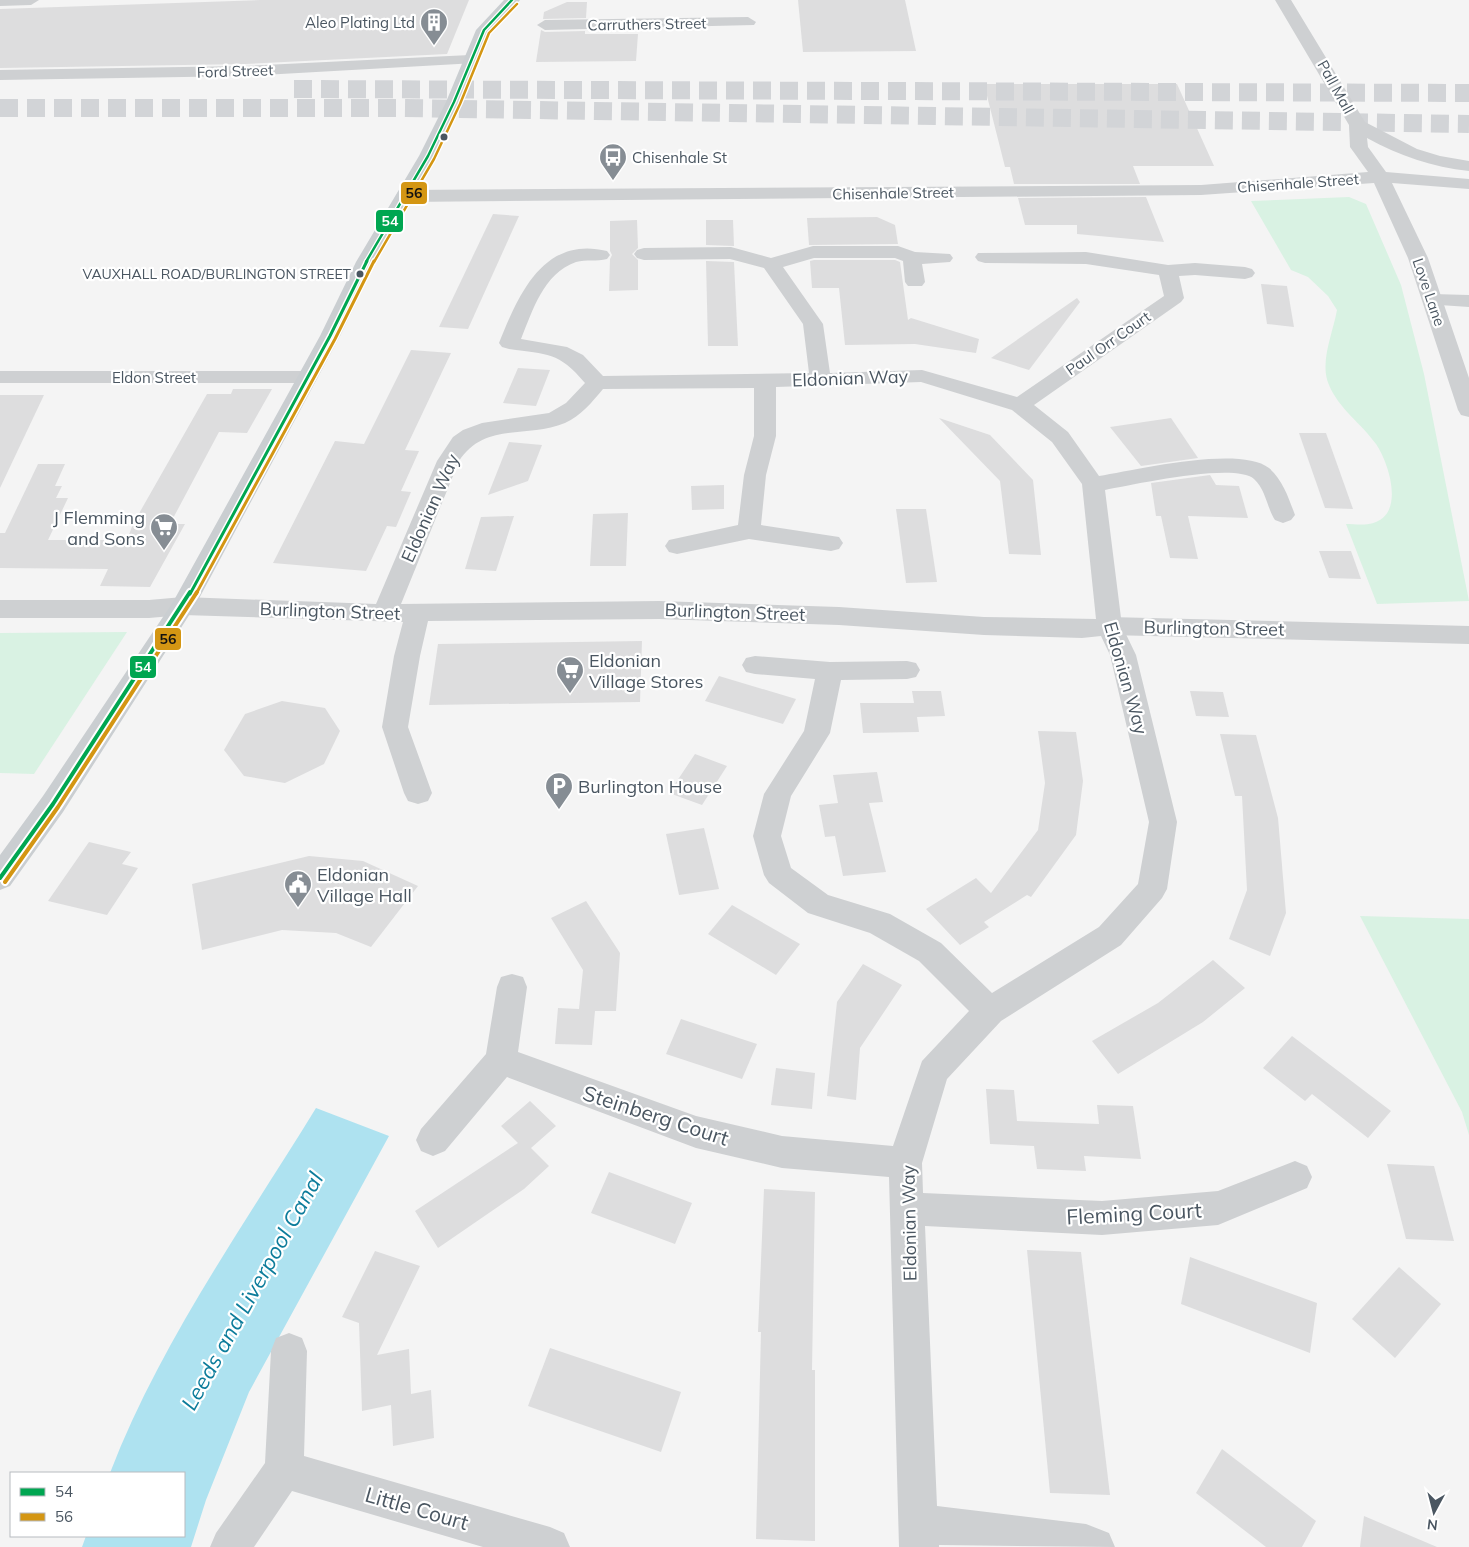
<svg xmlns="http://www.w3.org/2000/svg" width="1469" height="1547" viewBox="0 0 1469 1547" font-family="Mulish,sans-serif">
	<rect width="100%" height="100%" fill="#f4f4f4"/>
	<g fill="#d9f2e3">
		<path d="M1349 197 1366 204 1401 285 1424 374 1469 601 1377 604 1346 524C1355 524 1367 526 1376 522 1404 511 1389 463 1376 444 1361 423 1339 409 1329 385 1319 363 1333 333 1337 310L1328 296 1308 277 1291 270 1251 201Z"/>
		<path d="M127 632 34 774 0 773V633Z"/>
		<path d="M1360 916 1469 919V1135L1462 1112Z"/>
	</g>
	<path fill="#aee2f0" d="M316 1108 389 1136 249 1392 206 1500 191 1547H82L86 1536H184V1473H110C160 1343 243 1227 316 1108Z"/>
	<g fill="#ddddde">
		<path d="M260 0H469L447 54 245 64 0 68V9Z"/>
		<path d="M798 0H905L916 51 803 52Z"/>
		<path d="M567 2H587L586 18 543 19 544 12Z"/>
		<path d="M541 30 545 32 585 31V34H638L636 61 536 62Z"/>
		<path d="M984 84H1177L1214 166H1133L1140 184H1014L1010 167H1005Z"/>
		<path d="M1146 197 1164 242 1077 234V225H1025L1018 198Z"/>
		<path d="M493 214 519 216 468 329 439 327Z"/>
		<path d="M877 217 895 225 898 244 809 245 807 218Z"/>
		<path d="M637 220 638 248 632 254 638 260V290L609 291 610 259 612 255 610 251V221Z"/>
		<path d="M706 220H733L734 246 706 245Z"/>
		<path d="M814 260H895L900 262 908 320 911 318 979 339 976 353 915 344 845 345 839 288H812L810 261Z"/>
		<path d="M706 261 734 262 738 346H708Z"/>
		<path d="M1261 284 1287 286 1294 327 1267 324Z"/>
		<path d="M1077 298 1080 302 1029 370 991 358Z"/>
		<path d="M411 350 451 353 405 450 419 451 401 491 411 492 396 527 387 526 366 571 273 563 335 441 364 444Z"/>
		<path d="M518 368 550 370 536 406 503 403Z"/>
		<path d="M233 389H272L247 433 219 432 170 524H185L150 587 100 586 108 569 0 568V533H5L38 464H65L55 486H62L56 498H68L48 540H127L133 524 207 394H231Z"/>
		<path d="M0 395H44L0 488Z"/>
		<path d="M939 418 990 435 1033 480 1041 555 1009 554 1000 481Z"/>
		<path d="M1171 418 1198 458 1141 466 1110 427Z"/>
		<path d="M1299 433H1326L1353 509 1325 508Z"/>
		<path d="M509 442 542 445 528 481 488 495Z"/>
		<path d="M1210 475 1216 485 1239 486 1248 518 1188 516 1198 559 1170 558 1161 516H1156L1151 483Z"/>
		<path d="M724 485V509L692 510 691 486Z"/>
		<path d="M896 509H926L937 582 906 583Z"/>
		<path d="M628 513 626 566H590L593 514Z"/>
		<path d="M514 516 496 571 465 569 481 517Z"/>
		<path d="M1319 551H1351L1361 579 1329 578Z"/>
		<path d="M642 641 640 702 429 705 438 644Z"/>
		<path d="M719 676 796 699 783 724 705 701Z"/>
		<path d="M912 691H941L945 716 917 717 919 732 863 733 860 703H914Z"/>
		<path d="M1190 691 1223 692 1229 717 1196 716Z"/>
		<path d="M282 701 325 708 340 731 324 764 285 783 244 776 224 750 245 714Z"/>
		<path d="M1038 731 1076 732 1083 781 1076 835 1031 897 1027 895 984 922 989 927 960 945 926 909 976 878 991 893 1038 830 1045 783Z"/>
		<path d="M1220 734 1256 735 1278 818 1286 913 1270 956 1229 939 1247 890 1242 796H1235Z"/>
		<path d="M695 754 727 766 702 805 669 793Z"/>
		<path d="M877 772 883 802 869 803 886 872 843 876 835 836 825 837 819 805 838 803 833 775Z"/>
		<path d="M704 828 719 889 679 895 666 834Z"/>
		<path d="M89 842 131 852 122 864 138 868 107 915 48 901Z"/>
		<path d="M309 856 363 861 418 886 371 947 336 933 282 930 202 950 192 884Z"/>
		<path d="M586 901 620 953 616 1011H595L592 1045 555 1044 558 1008 579 1009 583 970 551 918Z"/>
		<path d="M732 905 800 944 776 975 708 934Z"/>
		<path d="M1213 960 1245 988 1203 1022 1118 1074 1092 1041 1158 1003Z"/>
		<path d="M863 964 902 985 860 1048 856 1100 827 1096 837 1002Z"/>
		<path d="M681 1019 757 1044 742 1079 666 1054Z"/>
		<path d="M1292 1036 1391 1111 1368 1138 1312 1094 1305 1101 1263 1068Z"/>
		<path d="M776 1068 815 1073 812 1109 771 1105Z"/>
		<path d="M986 1089 1014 1090 1017 1121 1099 1124 1097 1105 1133 1106 1141 1159 1084 1156 1086 1171 1037 1169 1034 1146 990 1144Z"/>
		<path d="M530 1101 556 1126 531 1148 549 1166 524 1189 438 1248 415 1211 518 1143 501 1126Z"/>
		<path d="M1387 1164 1434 1166 1454 1241 1406 1239Z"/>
		<path d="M609 1172 692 1203 675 1244 591 1213Z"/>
		<path d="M764 1189 815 1192 812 1370H815V1541L756 1539 761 1332H758Z"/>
		<path d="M1027 1250 1081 1252 1110 1495 1050 1493Z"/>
		<path d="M375 1251 420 1266 377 1355 409 1349 411 1394 431 1390 434 1438 393 1446 391 1405 362 1411 359 1323 342 1317Z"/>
		<path d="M1190 1257 1317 1303 1310 1353 1181 1304Z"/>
		<path d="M1399 1267 1441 1304 1395 1358 1352 1319Z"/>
		<path d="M550 1348 681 1392 661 1452 528 1406Z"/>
		<path d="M1222 1449 1316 1521 1302 1547H1266L1196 1493Z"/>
		<path d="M1364 1516 1437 1547H1360Z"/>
	</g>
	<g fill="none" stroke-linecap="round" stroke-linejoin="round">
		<g stroke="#d2d4d7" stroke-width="18" stroke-dasharray="18 9" stroke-linecap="butt">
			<path d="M294 89 1469 93"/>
			<path d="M0 108H399L1469 124"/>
		</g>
		<path fill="#ced0d2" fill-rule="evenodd" d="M1109 617 1469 626V644L1109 635 1100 632 1096 626 1100 620Z"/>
		<g fill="#ced0d2" fill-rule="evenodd">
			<path d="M0 0H39L31 5 0 6Z"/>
			<path d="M748 17 756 22 754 25 545 30 537 25 545 20Z"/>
			<path d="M470 55 478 60 476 63 245 76 0 80V70L245 66Z"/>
			<path d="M813 246H898L915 252 950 254 953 258 950 262 922 264 925 282 922 286H908L905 282 903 261 895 258H814L783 267 823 324 830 373 922 370 1017 397 1164 296 1159 275 1086 264 985 263 978 261 975 257 978 253 1086 252 1168 265 1195 263 1245 267 1252 269 1255 273 1252 277 1245 279 1195 275 1179 276 1184 298 1181 302 1034 405 1068 432 1099 476C1135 470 1240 445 1269 468 1283 480 1289 499 1295 515L1291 520 1283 523 1275 520C1267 508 1266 490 1254 479 1234 462 1133 485 1105 490L1122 626 1136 655 1177 822 1167 889 1162 898 1121 945 1001 1021 947 1079 922 1163 923 1193 1102 1201 1218 1191 1295 1161 1307 1166 1312 1177 1307 1188 1218 1225 1102 1235 925 1226 937 1506 1086 1524 1109 1533 1115 1547 939 1545V1547H899L889 1177 782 1168 696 1148 507 1077 445 1151 433 1156 421 1151 416 1140 421 1129 486 1054 497 987 501 977 512 974 523 977 527 987 518 1052 696 1116 782 1136 893 1146 922 1061 969 1011 919 961 870 933 808 913 769 883 764 875 753 836 764 794 804 731 815 679 755 674 746 672 742 665 746 658 755 656 830 662 907 661 916 663 920 670 916 677 907 679 841 680 830 733 791 796 781 836 791 868 828 895 890 914 941 943 992 993 1099 927 1138 884 1149 822 1110 655 1101 636 1082 638 984 635 839 625 659 619 428 621 420 656 408 727 432 793 428 801 418 804 408 801 404 793 382 727 394 656 403 622 183 615 149 618H0V600H149L183 597 376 604 437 461 453 437 463 430 482 423 549 413 566 403 585 383C558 351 548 355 509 349L502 347 499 343C518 296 543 235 607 251L610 255 607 259C597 262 586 259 576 262 543 274 533 310 521 339L567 347 583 355 603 376 809 373 803 324 764 268 730 259 644 260 637 258 634 254 637 250 644 248 731 247 771 258ZM921 382 1012 410 1052 442 1082 484 1096 619 984 617 839 607 659 601 401 604 459 461C485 421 527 439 565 423 581 416 592 402 603 389L754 388V436L744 475 738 525 669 540 665 546 669 552 677 554 749 539 831 551 839 549 843 543 839 537 761 525 766 475 776 436V387Z"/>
			<path d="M1432 294 1469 295V307L1425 304 1422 300 1425 296Z"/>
			<path d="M0 371H307L315 372 318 377 315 382 307 383H0Z"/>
			<path d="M289 1333 302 1338 307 1351 304 1456 550 1527 564 1533 570 1547H483L292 1491 254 1547H210L216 1533 265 1463 271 1351 276 1338Z"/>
		</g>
		<path fill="#ced0d2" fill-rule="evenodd" d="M1275 0H1291L1365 122 1417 149 1440 156 1469 161V171C1432 167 1400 156 1367 138L1368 147 1386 172 1469 179V189L1392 183 1428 258 1469 378V417L1461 415 1458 410 1408 258 1374 183 1201 195 405 202 398 200 396 196 398 192 405 190 1201 185 1368 172 1350 147 1349 125Z"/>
		<path fill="#caced1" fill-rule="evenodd" d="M504 0H520L491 32 462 102 437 156 376 262 340 336 195 606 63 812 10 886 0 890V855L43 796 173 602 320 336 356 262 419 156 446 102 476 30Z"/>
		<g stroke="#fff" stroke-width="5">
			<path id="bus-1-far2" d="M366 262 428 156 454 102 484 30 512 0"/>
		</g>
		<g stroke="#fff" stroke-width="6">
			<path id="bus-1-far1" d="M190 594 330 336 367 261"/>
		</g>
		<g stroke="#fff" stroke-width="8">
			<path id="bus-1" d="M0 878 53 804 190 592"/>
		</g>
		<g stroke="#fff" stroke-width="5">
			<path id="bus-2-far2" d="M374 262 434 159 460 104 489 33 517 4"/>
		</g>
		<g stroke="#fff" stroke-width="6">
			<path id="bus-2-far1" d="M196 594 335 339 374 261"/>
		</g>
		<g stroke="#fff" stroke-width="8">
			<path id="bus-2" d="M5 882 58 807 197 592"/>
		</g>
		<use href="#bus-1-far2" stroke="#00a651" stroke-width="2.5"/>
		<use href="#bus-1-far1" stroke="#00a651" stroke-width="3"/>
		<use href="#bus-1" stroke="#00a651" stroke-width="4"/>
		<use href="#bus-2-far2" stroke="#d49613" stroke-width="2.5"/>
		<use href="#bus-2-far1" stroke="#d49613" stroke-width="3"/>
		<use href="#bus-2" stroke="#d49613" stroke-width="4"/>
	</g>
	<defs>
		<g id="building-pin" transform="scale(1.4375)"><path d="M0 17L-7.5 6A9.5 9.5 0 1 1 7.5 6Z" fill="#868d94" stroke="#fff"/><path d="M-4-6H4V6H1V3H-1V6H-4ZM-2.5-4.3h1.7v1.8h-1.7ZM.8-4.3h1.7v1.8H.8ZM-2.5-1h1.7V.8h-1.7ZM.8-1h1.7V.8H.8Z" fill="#fff"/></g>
		<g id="bus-pin" transform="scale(1.4375)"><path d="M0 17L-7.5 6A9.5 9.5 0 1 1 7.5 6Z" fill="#868d94" stroke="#fff"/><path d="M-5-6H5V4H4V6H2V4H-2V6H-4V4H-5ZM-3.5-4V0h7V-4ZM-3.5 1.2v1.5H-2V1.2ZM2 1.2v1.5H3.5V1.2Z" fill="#fff"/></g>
		<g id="supermarket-pin" transform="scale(1.4375)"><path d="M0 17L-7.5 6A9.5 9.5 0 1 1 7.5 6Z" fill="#868d94" stroke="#fff"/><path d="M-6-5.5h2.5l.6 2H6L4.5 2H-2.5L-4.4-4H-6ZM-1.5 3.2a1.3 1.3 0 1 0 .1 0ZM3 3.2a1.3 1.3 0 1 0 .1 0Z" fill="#fff"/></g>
		<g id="parking-pin" transform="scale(1.4375)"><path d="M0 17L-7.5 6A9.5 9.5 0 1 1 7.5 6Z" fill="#868d94" stroke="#fff"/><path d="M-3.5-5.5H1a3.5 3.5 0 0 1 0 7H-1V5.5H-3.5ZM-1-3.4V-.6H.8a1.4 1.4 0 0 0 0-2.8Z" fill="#fff"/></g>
		<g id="civic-pin" transform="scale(1.4375)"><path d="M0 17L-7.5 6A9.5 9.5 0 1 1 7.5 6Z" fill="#868d94" stroke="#fff"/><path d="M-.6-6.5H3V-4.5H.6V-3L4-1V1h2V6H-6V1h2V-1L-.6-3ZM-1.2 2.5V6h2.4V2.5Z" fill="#fff"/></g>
	</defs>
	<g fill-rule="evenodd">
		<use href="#building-pin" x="434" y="22"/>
		<use href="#bus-pin" x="613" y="157"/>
		<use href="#supermarket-pin" x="164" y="527"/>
		<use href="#supermarket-pin" x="570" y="670"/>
		<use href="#parking-pin" x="559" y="786"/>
		<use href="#civic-pin" x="298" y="884"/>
	</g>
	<g fill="#4a5661" stroke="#fff" stroke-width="2">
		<circle cx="444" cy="137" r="4.5"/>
		<circle cx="360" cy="274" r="4.5"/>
	</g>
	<g text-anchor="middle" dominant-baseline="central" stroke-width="4.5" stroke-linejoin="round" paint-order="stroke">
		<g font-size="14" fill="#4a5661" stroke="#fff" text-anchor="end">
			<text x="351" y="274">VAUXHALL ROAD/BURLINGTON STREET</text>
		</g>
		<g font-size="15" fill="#4a5661" stroke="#fff" text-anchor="end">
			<text x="415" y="22">Aleo Plating Ltd</text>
			<text x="632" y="157" text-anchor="start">Chisenhale St</text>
		</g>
		<g font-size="15" fill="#4a5661" stroke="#fff">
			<text transform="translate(647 24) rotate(-1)">Carruthers Street</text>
			<text transform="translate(235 71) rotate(-2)">Ford Street</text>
			<text transform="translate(1336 87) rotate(61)">Pall Mall</text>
			<text transform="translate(1298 183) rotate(-4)">Chisenhale Street</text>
			<text transform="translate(893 193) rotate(-1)">Chisenhale Street</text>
			<text transform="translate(1429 292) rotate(71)">Love Lane</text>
			<text transform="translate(1108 343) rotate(-35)">Paul Orr Court</text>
			<text x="154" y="377">Eldon Street</text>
		</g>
		<g font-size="18" fill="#4a5661" stroke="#fff">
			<text transform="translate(850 378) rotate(-2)">Eldonian Way</text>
			<text transform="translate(430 508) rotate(-66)">Eldonian Way</text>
			<text transform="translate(330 611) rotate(2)">Burlington Street</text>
			<text transform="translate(735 612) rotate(2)">Burlington Street</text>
			<text transform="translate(1214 628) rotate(1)">Burlington Street</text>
			<text transform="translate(1126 678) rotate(74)">Eldonian Way</text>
			<text transform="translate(909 1223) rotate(-91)">Eldonian Way</text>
		</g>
		<g font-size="18" fill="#4a5661" stroke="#fff" text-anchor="start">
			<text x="145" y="517" text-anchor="end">J Flemming<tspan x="145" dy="21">and Sons</tspan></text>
			<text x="589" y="660">Eldonian<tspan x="589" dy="21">Village Stores</tspan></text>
			<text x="578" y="786">Burlington House</text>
			<text x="317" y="874">Eldonian<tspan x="317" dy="21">Village Hall</tspan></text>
		</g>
		<g font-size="21" fill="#4a5661" stroke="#fff">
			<text transform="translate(656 1115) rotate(18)">Steinberg Court</text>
			<text transform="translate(1134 1213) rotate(-3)">Fleming Court</text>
			<text transform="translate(417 1508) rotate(16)">Little Court</text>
		</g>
		<g font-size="22" font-style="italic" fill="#0c7c9b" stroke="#fff">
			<text transform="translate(252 1291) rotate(-61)">Leeds and Liverpool Canal</text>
		</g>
	</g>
	<g stroke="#fff" stroke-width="2">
		<rect x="400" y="181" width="28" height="24" rx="5" fill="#d49613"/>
		<rect x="375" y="209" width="29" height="24" rx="5" fill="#00a651"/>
		<rect x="154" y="627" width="28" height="24" rx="5" fill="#d49613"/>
		<rect x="129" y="655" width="28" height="24" rx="5" fill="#00a651"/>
	</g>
	<g font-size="14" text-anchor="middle" font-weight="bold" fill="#fff">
		<text x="390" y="226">54</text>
		<text x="143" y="672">54</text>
	</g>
	<g font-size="14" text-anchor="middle" font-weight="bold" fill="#111">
		<text x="414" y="198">56</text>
		<text x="168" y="644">56</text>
	</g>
	<rect x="10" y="1472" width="175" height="65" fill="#ffffff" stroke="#b7bbc0"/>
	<rect x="20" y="1488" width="25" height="8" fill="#00a651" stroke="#b7bbc0"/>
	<text x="55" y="1497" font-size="15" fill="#4a5661">54</text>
	<rect x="20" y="1513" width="25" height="8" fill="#d49613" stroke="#b7bbc0"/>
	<text x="55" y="1522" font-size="15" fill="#4a5661">56</text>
	<g transform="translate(1434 1512) rotate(187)" stroke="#ffffff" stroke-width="4" paint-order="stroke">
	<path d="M0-4L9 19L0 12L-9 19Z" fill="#4a5661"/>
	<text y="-8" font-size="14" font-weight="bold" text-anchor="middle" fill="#4a5661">N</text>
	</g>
</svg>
